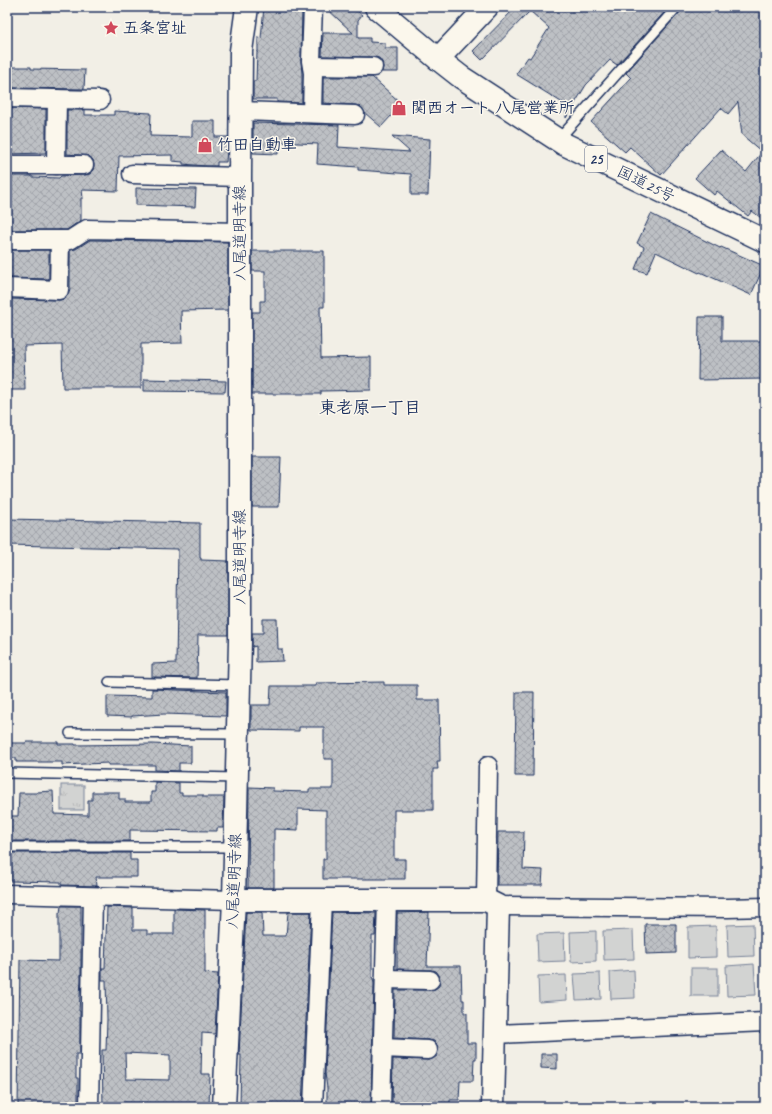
<svg xmlns="http://www.w3.org/2000/svg" width="772" height="1114" viewBox="0 0 772 1114" font-family="Caveat,'Klee One',sans-serif">
	<defs>
		<pattern id="park-tufts" width="24" height="20" patternUnits="userSpaceOnUse"><rect width="24" height="20" fill="#d2d3d2"/><path d="M3 7l-1-3M5 7V3M7 7l1-3M15 17l-1-3M17 17v-4M19 17l1-3" fill="none" stroke="#b4b5b7"/></pattern>
		<pattern id="building-cross-hatch" width="8" height="8" patternUnits="userSpaceOnUse"><rect width="8" height="8" fill="#bdc0c4"/><path d="M0 0l8 8M0 8l8-8" fill="none" stroke="#a2a5ab"/></pattern>
	</defs>
	<rect width="100%" height="100%" fill="#f2efe6"/>
	<filter id="ink" filterUnits="userSpaceOnUse"><feTurbulence type="fractalNoise" baseFrequency=".025" numOctaves="2"/><feDisplacementMap in="SourceGraphic" scale="8" xChannelSelector="R" yChannelSelector="G"/><feConvolveMatrix kernelMatrix="1 2 1 2 8 2 1 2 1" color-interpolation-filters="sRGB"/></filter>
	<g filter="url(#ink)">
		<rect fill="url(#park-tufts)" stroke="#768198" x="61" y="785" width="23" height="25"/>
		<g fill="#d2d3d2" stroke="#768198">
			<path d="M753 924 754 956 728 957 727 925Z"/>
			<path d="M716 926V957L688 958V927Z"/>
			<path d="M633 930 634 959 604 960 603 931Z"/>
			<path d="M596 931V961L571 962 570 932Z"/>
			<path d="M564 933 565 961 538 962 537 934Z"/>
			<path d="M754 964 756 995 727 996 726 966Z"/>
			<rect x="691" y="968" width="27" height="28"/>
			<path d="M634 970 635 998 611 999 610 972Z"/>
			<path d="M600 973 601 999 576 1000 574 974Z"/>
			<path d="M566 975 567 1000 539 1002 538 976Z"/>
		</g>
		<g fill="url(#building-cross-hatch)" stroke="#1b2f5e" fill-rule="evenodd">
			<path d="M264 7H302L301 61 302 74V103L277 102V99H253V81H256L257 52H258V37L261 38Z"/>
			<path d="M325 7H352L362 15 358 20V38H370V42L385 43V48H398V72H382L383 67 382 62 379 58 374 57 322 56 323 33H353Z"/>
			<path d="M516 7H669L617 65 610 60 586 85 566 118V105L516 74 528 57 530 58 549 28 530 11 482 60 473 51Z"/>
			<path d="M683 7H765V221L752 211 748 216 717 191 714 195 695 178 721 150 746 172 762 152 742 135 738 102 728 114 721 108 661 175 630 147 625 152 591 122 631 78 626 73 681 11Z"/>
			<path d="M7 67H31V69L85 70 84 89 7 88Z"/>
			<path d="M323 77H372L402 104 381 127 365 113 360 106 355 105 323 103Z"/>
			<path d="M7 108 46 109V153L7 154Z"/>
			<path d="M67 110H85V115H114V111L151 113 150 136 192 137V121H215V137H228L226 162H217V166H205L183 164V162L172 161V155L119 156 118 191 82 190 83 198H81V220L67 230H9V225L7 226V176H32V177L59 178 61 176 84 175 90 174 93 170 94 165 93 160 89 156 67 154Z"/>
			<path d="M253 123 339 125 338 147 410 152 392 136 430 139 428 195H411V174L358 170V167L317 164 318 144 278 142V154L253 153Z"/>
			<path d="M136 188 196 189 195 207 136 205Z"/>
			<path d="M651 214 720 248 721 247 764 266 751 295 700 272 699 273 656 252 647 273 635 269 644 247 637 243Z"/>
			<path d="M90 240 228 242V310L181 311 182 343 141 344V388H63L62 345 24 346 25 390H7V299L59 300 64 299 68 295 70 290V250L76 249Z"/>
			<path d="M9 250H49V279L7 278V272H10Z"/>
			<path d="M252 251H324V307H320L321 358 371 357V390L321 391V394H252V312H260V301H265V271H252Z"/>
			<path d="M699 317H722V341H765V379L698 380Z"/>
			<path d="M144 379 226 381 225 392 144 391Z"/>
			<path d="M252 457H281L279 507H252Z"/>
			<path d="M7 519 200 523V558H201V560L228 561V635H198L197 678 152 677V664L176 663 178 549 7 545Z"/>
			<path d="M263 619H277L278 649H282L283 661 256 662V646L252 647V633H263Z"/>
			<path d="M384 682V685H417V700H439L440 761H437L438 769H433V810H394V859H405V879H323V859H326V810L298 809V830L274 829V888H248L249 787 273 788V791L309 792V789H333V759H324V727H299V731L251 730V705H270L271 686H316V683Z"/>
			<path d="M152 689 226 692V716L164 714 132 716V717L107 716V696L152 697Z"/>
			<path d="M516 692H534L533 776H515Z"/>
			<path d="M26 742H58V744H75V745L153 744 191 746V763H179V771L155 770V765H108V763L62 765V762H16V758H10L9 743H26Z"/>
			<path d="M155 782 179 783V793H182V795H203V797H224L223 828H217V831L130 830V841H10V839H7V816H18L19 793H37V792L53 791 54 814 88 815V800H92V792H119V799H125V802H151V792H155Z"/>
			<path d="M498 832H524L523 869 543 870 542 885H497Z"/>
			<path d="M10 853H130V860H137V877H96L97 886 61 885V882L10 881Z"/>
			<path d="M61 906H81V980L79 1011H80V1054H76V1078H78V1107H18L20 960 59 961V913H60Z"/>
			<path d="M107 907 133 908V930H147V934H174V909L205 910V973L218 974 215 1034 202 1033 201 1074H210L209 1107H169L170 1104 122 1103V1107H103L102 1050H106L107 1019 106 980H102V968H105ZM125 1053 170 1055V1080L126 1079Z"/>
			<path d="M246 912H262L263 936H286L288 912H311L302 1107H240L241 1055H239Z"/>
			<path d="M332 912 376 913 375 936H372V978H373L374 984 371 1104H368V1107H327V1088L325 1073Z"/>
			<path d="M429 912 427 966H461L462 1000H464V1013H467V1043H476V1059H474L473 1081H460L459 1100H450V1107L392 1104 393 1059 428 1060 432 1059 437 1056 438 1051 437 1045 434 1041 429 1040 394 1038 395 990H430L435 989 439 986 440 981 439 975 436 971 431 970 397 969V913Z"/>
			<path d="M645 924H676V953L646 954Z"/>
			<path d="M541 1054H557V1069L541 1068Z"/>
		</g>
		<g fill="none" stroke-linecap="round" stroke-linejoin="round">
			<g stroke="#1b2f5e" stroke-width="12">
				<g id="lane">
					<path d="M558 140 677 7"/>
					<path d="M109 682 239 685"/>
					<path d="M70 733 238 734"/>
					<path d="M7 773 237 778"/>
					<path d="M7 847H235"/>
				</g>
			</g>
			<g stroke="#1b2f5e" stroke-width="21">
				<g id="street">
					<path d="M312 66 373 67"/>
					<path d="M7 98 100 100"/>
					<path d="M241 111 355 115"/>
					<path d="M312 113 313 73 311 61 313 7"/>
					<path d="M7 165H84"/>
					<path d="M56 165 57 99"/>
					<path d="M132 174 240 177"/>
					<path d="M7 240H70L87 229 240 232"/>
					<path d="M7 288 59 290 60 240"/>
					<path d="M7 894 234 900"/>
					<path d="M486 900 488 766"/>
					<path d="M498 906 728 908 765 907"/>
					<path d="M385 979 430 980"/>
					<path d="M495 1034 765 1022"/>
					<path d="M383 1048 428 1050"/>
					<path d="M89 1107 93 897"/>
					<path d="M313 1107 322 900"/>
					<path d="M381 1107 387 900"/>
				</g>
			</g>
			<g stroke="#1b2f5e" stroke-width="25">
				<g id="secondary">
					<path d="M438 59 487 7"/>
					<path d="M234 900H486L498 906 493 1107"/>
					<path d="M224 1107 234 900 240 641V177L241 51 247 7"/>
				</g>
			</g>
			<g stroke="#1b2f5e" stroke-width="25">
				<path id="highway" d="M376 7 438 59 461 77 564 144 765 241"/>
			</g>
			<use href="#lane" stroke="#fbf7ec" stroke-width="9"/>
			<use href="#street" stroke="#fbf7ec" stroke-width="18"/>
			<use href="#secondary" stroke="#fbf7ec" stroke-width="22"/>
			<use href="#highway" stroke="#fbf7ec" stroke-width="22"/>
		</g>
	</g>
	<defs>
		<g id="sight-bare" transform="scale(1.2)"><path d="M0-6L1.8-2.2L6-1.7L2.9 1.2L3.7 5.4L0 3.3L-3.7 5.4L-2.9 1.2L-6-1.7L-1.8-2.2Z" fill="#d1495b" stroke="#fbf7ec" stroke-width="2.5" paint-order="stroke"/></g>
		<g id="shop-bare" transform="scale(1.2)"><path d="M-5-2.5h2.3a2.7 3.5 0 0 1 5.4 0H5L5.5 6h-11ZM-1.5-2.5h3a1.5 2.3 0 0 0-3 0Z" fill="#d1495b" stroke="#fbf7ec" stroke-width="2.5" paint-order="stroke"/></g>
	</defs>
	<g fill-rule="evenodd">
		<use href="#sight-bare" x="111" y="28"/>
		<use href="#shop-bare" x="399" y="108"/>
		<use href="#shop-bare" x="205" y="145"/>
	</g>
	<g text-anchor="middle" dominant-baseline="central" stroke-width="3" stroke-linejoin="round" paint-order="stroke">
		<rect fill="#fbf7ec" stroke="#5e6b89" stroke-width="1" x="585" y="146" width="22" height="26" rx="3"/>
		<g font-size="15" font-weight="bold" fill="#1b2f5e">
			<text x="596" y="159">25</text>
		</g>
		<g font-size="16" font-weight="bold" fill="#1b2f5e" stroke="#fbf7ec" text-anchor="start">
			<text x="123" y="28">五条宮址</text>
			<text x="411" y="108">関西オート 八尾営業所</text>
			<text x="217" y="145">竹田自動車</text>
		</g>
		<g font-size="16" fill="#1b2f5e" stroke="#fbf7ec">
			<text transform="translate(646 184) rotate(26)">国道25号</text>
			<text transform="translate(240 233) rotate(-90)">八尾道明寺線</text>
			<text transform="translate(240 557) rotate(-90)">八尾道明寺線</text>
			<text transform="translate(234 881) rotate(-88)">八尾道明寺線</text>
		</g>
		<g font-size="17" font-weight="bold" fill="#1b2f5e" stroke="#fbf7ec">
			<text x="370" y="407">東老原一丁目</text>
		</g>
	</g>
	<rect width="772" height="1114" fill="none" stroke="#fbf7ec" stroke-width="24"/>
	<rect x="12" y="12" width="748" height="1090" fill="none" stroke="#1b2f5e" stroke-width="1.5" filter="url(#ink)"/>
</svg>
